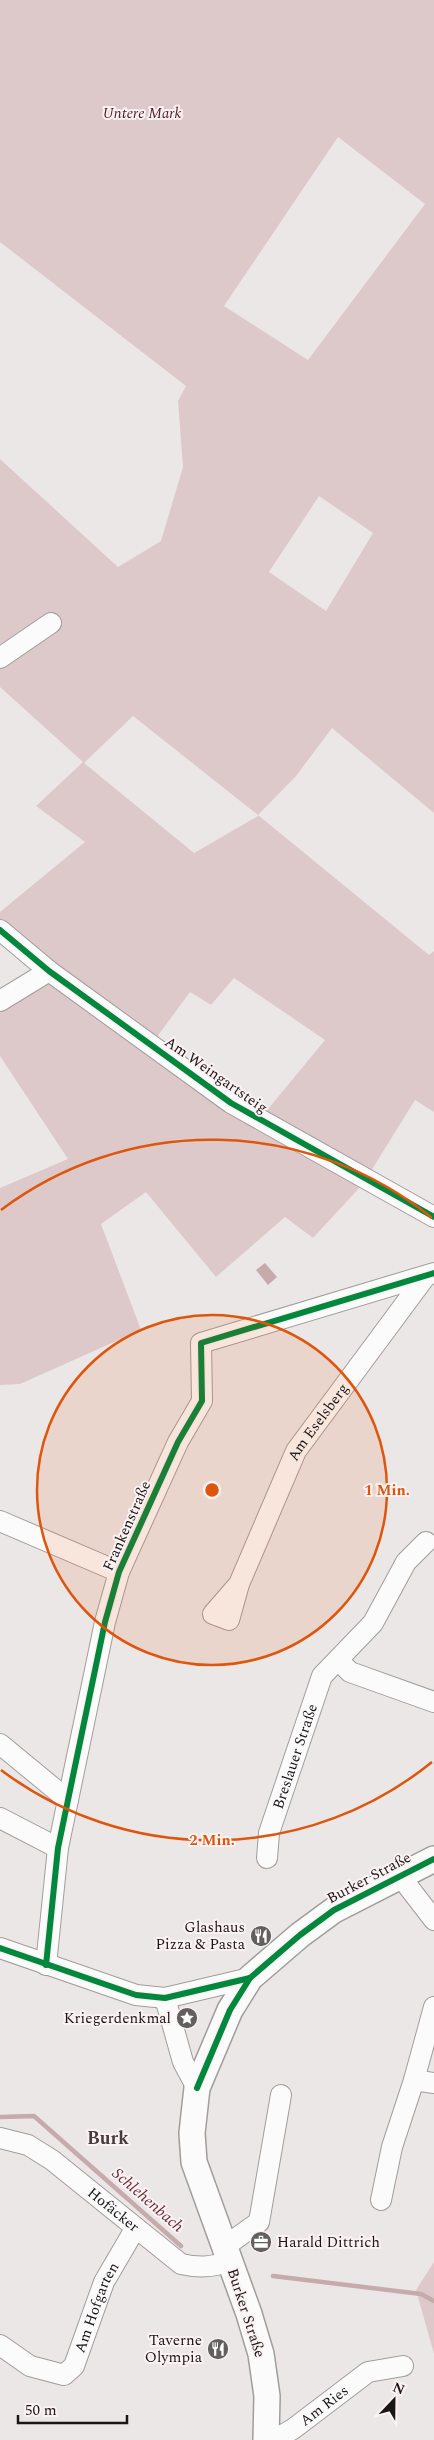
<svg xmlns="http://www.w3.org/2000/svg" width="434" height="2440" viewBox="0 0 434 2440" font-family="Spectral,serif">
	<rect width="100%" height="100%" fill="#ece7e7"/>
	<g fill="#dec9ca" fill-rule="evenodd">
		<path d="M0 0H434V813L332 728 296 776 258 815 429 955 434 951V1112L415 1100 363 1184 313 1238 285 1217 216 1277 146 1192 101 1224 141 1330 20 1384 0 1385V1188L68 1159 0 1056V1001L48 971 0 930V912L85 842 36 806 83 762 0 687V459L118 567 161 541 183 467 178 401 186 386 0 242ZM338 137 425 204 308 360 224 306ZM319 496 373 533 326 611 269 572ZM133 716 258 815V816L194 853 84 763ZM234 978 325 1040 259 1120 151 1045 190 992 211 1005Z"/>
		<path d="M434 2262V2354L416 2290Z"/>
	</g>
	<path fill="#c6aaac" d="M265 1263 277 1277 268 1285 256 1270Z"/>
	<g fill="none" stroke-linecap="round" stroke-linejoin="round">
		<g stroke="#c6aaac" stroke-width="4.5">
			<path d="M0 2117 34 2116 181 2246"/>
			<path d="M273 2276 421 2294 434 2301"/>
		</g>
		<g stroke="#a19d9d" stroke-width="22">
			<g id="minor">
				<path d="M0 658 51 623"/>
				<path d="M0 930 49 971 231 1103 434 1217"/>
				<path d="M0 1001 49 971"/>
				<path d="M0 1521 119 1572"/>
				<path id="s1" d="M239 1584 213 1614 229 1620 239 1584 296 1451 425 1277"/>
				<path d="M338 1660 350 1672 434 1702"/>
				<path d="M0 1744 68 1800"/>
				<path d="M0 1818 58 1848"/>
				<path id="s2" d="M267 1858 269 1833 322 1676 373 1623 406 1562 426 1542"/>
				<path d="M400 1876 434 1920"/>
				<path d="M0 1948 136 1995 165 1998 250 1978"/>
				<path d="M46 1965 58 1848 105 1622 119 1572 178 1442 202 1401 201 1343 434 1273"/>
				<path d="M165 1998 183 2062 197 2088"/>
				<path d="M414 2080 434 2083"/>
				<path id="s3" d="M0 2138 28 2145 52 2160 181 2264C199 2268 211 2267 229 2262"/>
				<path d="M381 2200 392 2147 414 2080 434 2007"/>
				<path d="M224 2247 259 2222 281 2095"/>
				<path id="s4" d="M0 2345 30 2366 64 2375 74 2366 104 2282 135 2229"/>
				<path id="s5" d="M274 2440 293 2429 368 2372 403 2366"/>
			</g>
		</g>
		<g stroke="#a19d9d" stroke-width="28">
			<path id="major" d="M266 2440 267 2396 261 2354 249 2314 194 2162 192 2133 197 2088 230 2010 250 1978 300 1935 334 1910 434 1859"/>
		</g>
		<use href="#minor" stroke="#fcfbfb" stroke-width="20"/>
		<use href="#major" stroke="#fcfbfb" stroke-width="25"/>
		<g stroke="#fcf2f3" stroke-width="9">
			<g id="cycleway">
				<path d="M0 930 49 971 231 1103 434 1217"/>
				<path d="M0 1948 136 1995 165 1998 250 1978"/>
				<path d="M46 1965 58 1848 105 1622 119 1572 178 1442 202 1401 201 1343 434 1273"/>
				<path d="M197 2088 230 2010 250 1978 300 1935 334 1910 434 1859"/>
			</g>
		</g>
		<use href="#cycleway" stroke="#00873e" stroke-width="6"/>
	</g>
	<circle cx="212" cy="1490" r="175" fill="#de560c" fill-opacity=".12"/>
	<g fill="none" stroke="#de560c" stroke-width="2.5">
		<circle cx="212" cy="1490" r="175"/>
		<path d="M432 1762A350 350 0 0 1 1 1770M1 1210A350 350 0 0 1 432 1218"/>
	</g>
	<defs>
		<g id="restaurant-disc" transform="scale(1.125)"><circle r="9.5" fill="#635f5f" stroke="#fcf2f3"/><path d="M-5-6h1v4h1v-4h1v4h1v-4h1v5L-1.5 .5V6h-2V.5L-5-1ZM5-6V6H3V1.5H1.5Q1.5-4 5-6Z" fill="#fff"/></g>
		<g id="sight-disc" transform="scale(1.125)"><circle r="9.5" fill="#635f5f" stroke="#fcf2f3"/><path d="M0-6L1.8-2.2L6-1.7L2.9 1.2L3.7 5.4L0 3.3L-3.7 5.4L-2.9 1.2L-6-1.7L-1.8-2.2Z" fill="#fff"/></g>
		<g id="office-disc" transform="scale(1.125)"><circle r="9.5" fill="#635f5f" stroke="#fcf2f3"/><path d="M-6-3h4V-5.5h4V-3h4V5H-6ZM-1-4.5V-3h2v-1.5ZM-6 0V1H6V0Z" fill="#fff"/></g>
	</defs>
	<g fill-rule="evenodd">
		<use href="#restaurant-disc" x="261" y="1936"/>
		<use href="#sight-disc" x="187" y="2018"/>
		<use href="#office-disc" x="261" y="2242"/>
		<use href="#restaurant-disc" x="218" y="2349"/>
	</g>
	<g text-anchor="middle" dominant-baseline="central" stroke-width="4" stroke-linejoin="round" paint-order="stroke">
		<g font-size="15" font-style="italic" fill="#4d1b24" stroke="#fcf2f3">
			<text x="142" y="113">Untere Mark</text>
		</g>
		<g font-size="15" fill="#191616" stroke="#fcf2f3">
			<text transform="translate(216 1075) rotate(35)">Am Weingartsteig</text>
			<text stroke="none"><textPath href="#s1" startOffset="275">Am Eselsberg</textPath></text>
			<text transform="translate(127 1526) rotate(-66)">Frankenstraße</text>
			<text stroke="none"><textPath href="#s2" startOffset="106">Breslauer Straße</textPath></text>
			<text transform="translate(369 1878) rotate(-28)">Burker Straße</text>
			<text stroke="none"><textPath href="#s3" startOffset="136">Hofäcker</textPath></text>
			<text stroke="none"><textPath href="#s4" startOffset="148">Am Hofgarten</textPath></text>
			<text transform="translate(246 2313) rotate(72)">Burker Straße</text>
			<text stroke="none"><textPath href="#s5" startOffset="61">Am Ries</textPath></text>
		</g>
		<g font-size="15" fill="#191616" stroke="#fcf2f3" text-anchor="end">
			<text x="245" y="1927">Glashaus<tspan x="245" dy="17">Pizza &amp; Pasta</tspan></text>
			<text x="171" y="2018">Kriegerdenkmal</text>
			<text x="277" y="2242" text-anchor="start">Harald Dittrich</text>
			<text x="202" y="2340">Taverne<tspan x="202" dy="17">Olympia</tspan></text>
		</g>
		<g font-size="16" font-style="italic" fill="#622e35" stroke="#fcf2f3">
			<text transform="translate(148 2200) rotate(41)">Schlehenbach</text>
		</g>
		<g font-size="18" font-weight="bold" fill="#443c3d" stroke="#fcf2f3">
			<text x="108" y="2138">Burk</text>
		</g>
	</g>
	<circle cx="212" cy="1490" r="8" fill="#de560c" stroke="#fcf2f3" stroke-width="2.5"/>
	<g font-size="15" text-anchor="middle" font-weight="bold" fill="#de560c" stroke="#fcf2f3" stroke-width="4" stroke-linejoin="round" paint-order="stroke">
		<text x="387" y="1495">1 Min.</text>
		<text x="212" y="1845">2 Min.</text>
	</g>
	<g transform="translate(394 2400) rotate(22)" stroke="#fcf2f3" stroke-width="4" paint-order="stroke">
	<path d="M0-4L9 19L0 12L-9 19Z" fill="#191616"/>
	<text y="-8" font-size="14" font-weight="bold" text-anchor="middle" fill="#191616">N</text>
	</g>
	<path d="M18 2415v8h109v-8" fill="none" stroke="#191616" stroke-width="2.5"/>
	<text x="25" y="2415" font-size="15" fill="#191616" stroke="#fcf2f3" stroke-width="4" paint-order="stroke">50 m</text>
</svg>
